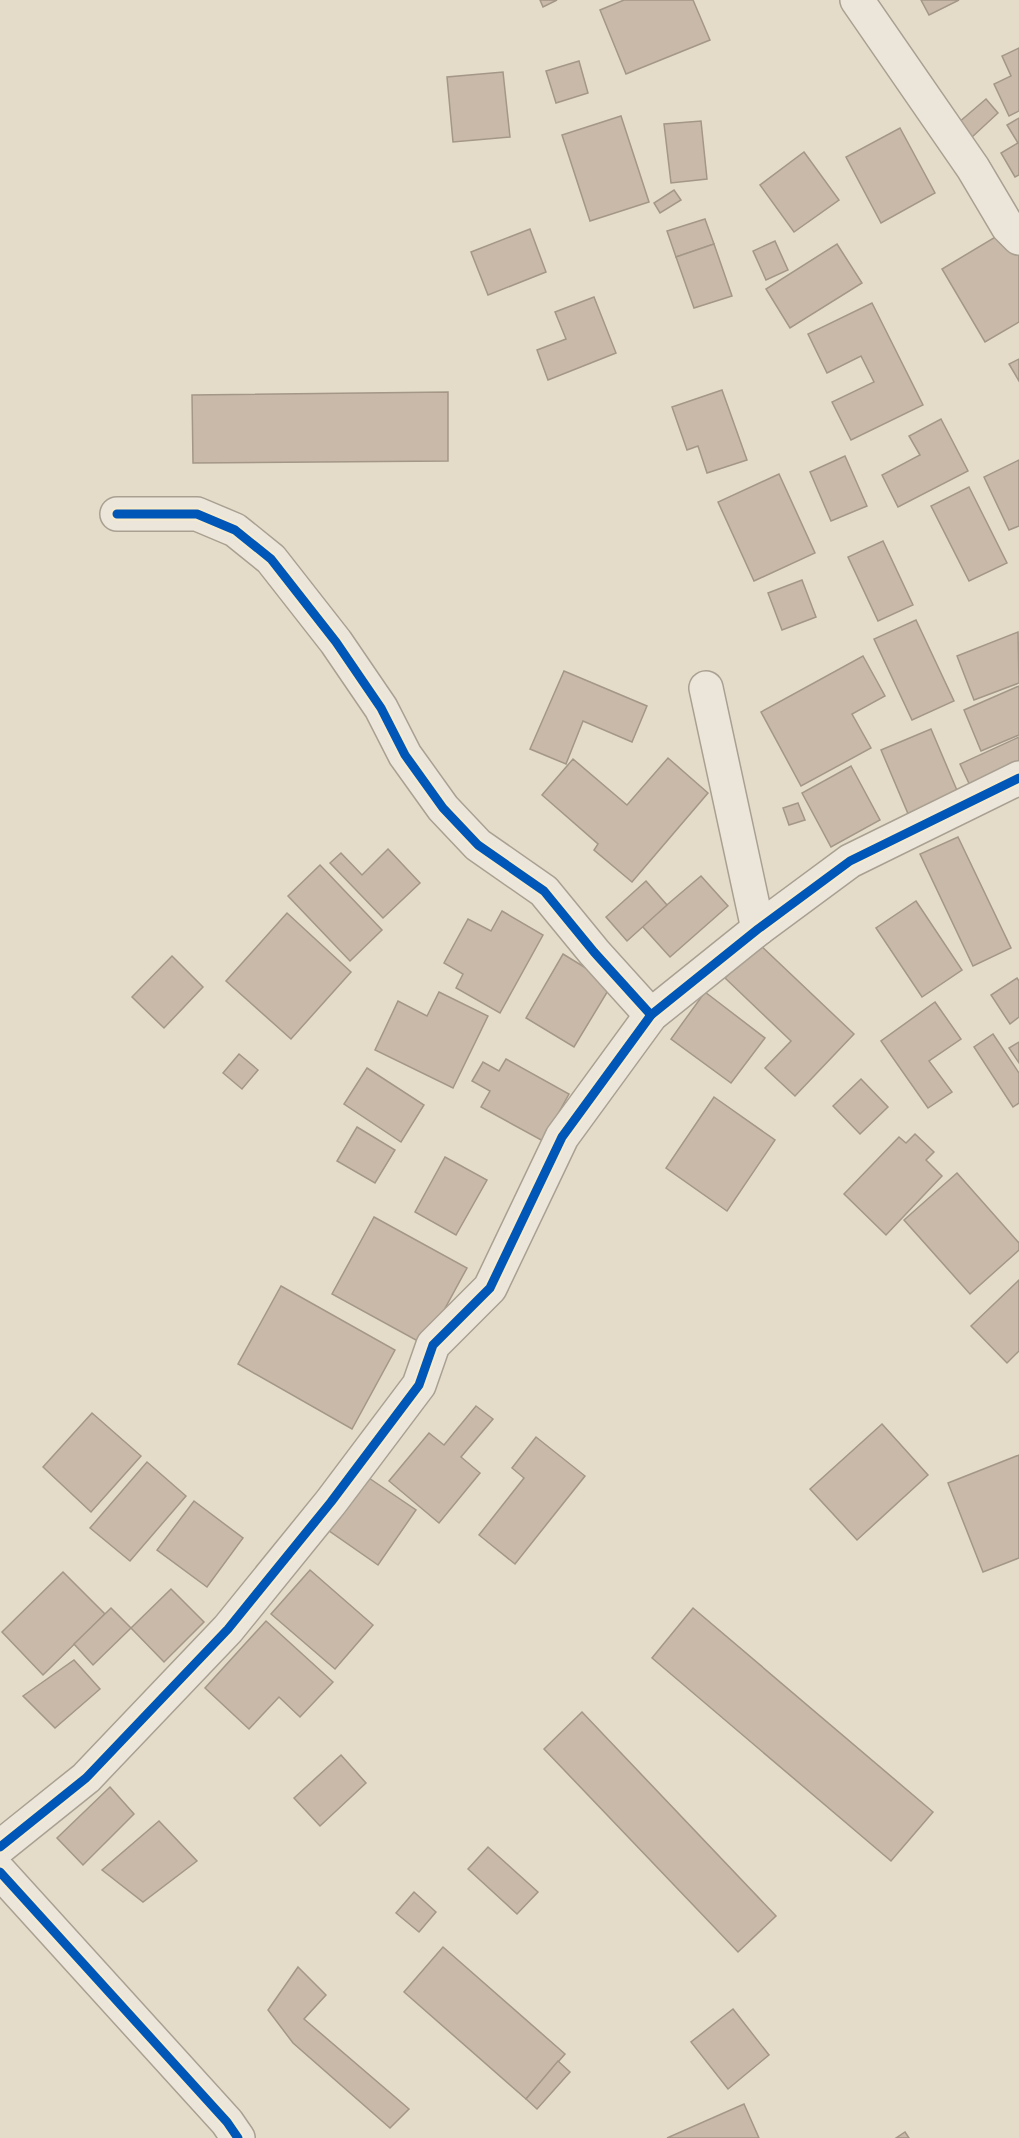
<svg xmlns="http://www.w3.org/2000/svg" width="1019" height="2138" viewBox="0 0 1019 2138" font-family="'Zilla Slab',serif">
	<rect width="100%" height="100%" fill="#e4dcc8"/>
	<g fill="#c8b9a9" stroke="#a49788" stroke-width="1.5">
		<path d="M540 0H557L543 7Z"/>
		<path d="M624 0H693L710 40 626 74 600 10Z"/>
		<path d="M921 0H959L929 15Z"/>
		<path d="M1019 48V111L1009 116 994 84 1011 76 1002 56Z"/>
		<path d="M579 61 588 93 556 103 546 71Z"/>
		<path d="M503 72 510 137 453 142 447 77Z"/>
		<path d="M986 99 998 113 971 138 958 123Z"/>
		<path d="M621 116 649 202 590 221 562 135Z"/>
		<path d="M1019 118V175L1015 177 1001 153 1018 143 1007 125Z"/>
		<path d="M701 121 707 179 671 183 664 124Z"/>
		<path d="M900 128 935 193 881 223 846 157Z"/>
		<path d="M804 152 839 200 794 232 760 185Z"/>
		<path d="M674 190 681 200 660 213 654 203Z"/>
		<path d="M705 219 714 244 676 257 667 231Z"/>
		<path d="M530 229 546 272 488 295 471 252Z"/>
		<path d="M1007 230 1019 249V322L985 342 942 269Z"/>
		<path d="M775 241 788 270 766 280 753 251Z"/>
		<path d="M714 244 732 296 694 308 676 257Z"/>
		<path d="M837 244 862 283 790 328 766 289Z"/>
		<path d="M594 297 616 353 548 380 537 350 566 339 555 312Z"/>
		<path d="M872 303 923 405 851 440 832 402 874 382 861 356 827 373 808 334Z"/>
		<path d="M1019 359V381L1009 364Z"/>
		<path d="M722 390 747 460 707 473 698 446 687 450 672 407Z"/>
		<path d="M448 392V461L193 463 192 395Z"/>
		<path d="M941 419 968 471 898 507 882 475 920 455 909 436Z"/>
		<path d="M845 456 867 506 831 521 810 472Z"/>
		<path d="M1019 460V526L1009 530 984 477Z"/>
		<path d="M779 474 815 553 754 581 718 502Z"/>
		<path d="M969 487 1007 563 969 581 931 506Z"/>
		<path d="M883 541 913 605 878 621 848 557Z"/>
		<path d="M802 580 816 617 782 630 768 593Z"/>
		<path d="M916 620 954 701 912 720 874 639Z"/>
		<path d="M1018 632 1019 683 974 700 957 656Z"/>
		<path d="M863 656 885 696 852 714 871 748 801 786 761 712Z"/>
		<path d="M564 671 647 706 632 742 583 721 566 764 530 749Z"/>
		<path d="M1019 686V735L981 751 964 710Z"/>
		<path d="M931 729 959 795 909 816 881 750Z"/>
		<path d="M1019 737V771L973 792 960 764Z"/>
		<path d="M668 758 708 793 632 882 594 850 598 844 542 795 573 759 627 805Z"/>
		<path d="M851 766 880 820 831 847 802 793Z"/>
		<path d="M798 803 805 820 789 825 783 808Z"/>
		<path d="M958 837 1011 948 973 966 920 854Z"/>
		<path d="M388 849 420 883 383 918 330 863 341 853 362 875Z"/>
		<path d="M320 865 382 930 350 961 288 896Z"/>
		<path d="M701 876 728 906 670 957 642 926Z"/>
		<path d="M646 881 667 905 627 941 606 917Z"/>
		<path d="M916 901 962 970 922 997 876 928Z"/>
		<path d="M502 911 543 935 500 1013 456 988 463 974 444 963 468 919 491 931Z"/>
		<path d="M287 913 351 972 291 1039 226 981Z"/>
		<path d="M758 943 854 1034 795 1096 765 1068 791 1041 725 978Z"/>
		<path d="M563 954 612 984 574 1047 526 1018Z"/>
		<path d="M172 956 203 987 164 1028 132 997Z"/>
		<path d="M1017 978 1019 981V1017L1010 1024 991 995Z"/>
		<path d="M439 992 488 1016 453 1088 375 1050 398 1001 427 1016Z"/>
		<path d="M705 992 765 1038 731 1083 671 1039Z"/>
		<path d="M935 1002 961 1039 929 1061 952 1092 928 1108 881 1041Z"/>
		<path d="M993 1034 1019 1073V1103L1013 1107 974 1047Z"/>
		<path d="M1019 1042V1063L1009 1048Z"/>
		<path d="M239 1054 258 1070 242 1089 223 1073Z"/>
		<path d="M506 1059 569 1094 543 1141 481 1107 490 1091 472 1081 483 1062 499 1071Z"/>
		<path d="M367 1068 424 1105 401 1142 344 1104Z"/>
		<path d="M861 1079 888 1107 860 1134 833 1106Z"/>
		<path d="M714 1097 775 1140 727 1211 666 1168Z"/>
		<path d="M357 1127 395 1150 375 1183 337 1161Z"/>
		<path d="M915 1134 934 1152 926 1160 942 1176 886 1235 844 1194 899 1137 906 1143Z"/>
		<path d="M445 1157 487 1180 456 1235 415 1212Z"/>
		<path d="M957 1173 1019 1243V1250L970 1294 904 1220Z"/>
		<path d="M374 1217 467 1268 425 1345 332 1294Z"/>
		<path d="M1019 1280V1351L1007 1363 971 1326Z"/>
		<path d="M281 1286 395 1350 352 1429 238 1364Z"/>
		<path d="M476 1406 493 1419 461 1457 480 1473 439 1523 389 1481 429 1433 444 1445Z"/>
		<path d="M92 1413 141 1456 91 1512 43 1467Z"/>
		<path d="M882 1424 928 1475 857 1540 810 1489Z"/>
		<path d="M536 1437 585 1476 515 1564 479 1535 524 1478 512 1468Z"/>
		<path d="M1019 1455V1558L983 1572 948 1483Z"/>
		<path d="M147 1462 186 1496 130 1561 90 1528Z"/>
		<path d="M363 1474 416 1510 378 1565 325 1528Z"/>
		<path d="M194 1501 243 1538 207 1587 157 1550Z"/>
		<path d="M310 1570 373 1625 335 1669 271 1614Z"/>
		<path d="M63 1572 105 1614 43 1675 2 1632Z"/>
		<path d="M171 1589 204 1622 164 1662 131 1628Z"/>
		<path d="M111 1608 131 1628 93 1665 74 1644Z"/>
		<path d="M693 1608 933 1812 891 1861 652 1658Z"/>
		<path d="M266 1621 333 1682 300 1717 279 1697 249 1729 205 1688Z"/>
		<path d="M74 1660 100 1689 55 1728 23 1696Z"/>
		<path d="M582 1712 776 1916 738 1952 544 1749Z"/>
		<path d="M341 1755 366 1783 320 1826 294 1798Z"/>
		<path d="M110 1787 134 1814 83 1865 57 1838Z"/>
		<path d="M159 1821 197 1861 143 1902 102 1870Z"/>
		<path d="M488 1847 538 1892 517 1914 468 1869Z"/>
		<path d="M414 1892 436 1912 419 1932 396 1913Z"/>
		<path d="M443 1947 565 2054 526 2099 404 1992Z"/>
		<path d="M298 1967 326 1995 304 2019 409 2109 390 2128 293 2043 268 2010Z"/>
		<path d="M733 2009 769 2055 728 2089 691 2042Z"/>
		<path d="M558 2061 570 2072 537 2109 526 2099Z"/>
		<path d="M744 2104 759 2138H667Z"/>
		<path d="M905 2132 909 2138H896Z"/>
	</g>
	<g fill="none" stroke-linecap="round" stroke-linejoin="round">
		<g stroke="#a9a092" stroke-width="36">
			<g id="minor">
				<path d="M857 0 973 168 1008 227 1019 238"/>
				<path d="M117 514H197L235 530 271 559 336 642 381 708 405 755 443 808 478 845 544 891 594 952 651 1015"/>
				<path d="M706 688 758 929"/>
				<path d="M0 1847 86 1778 228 1629 331 1502 419 1385 433 1345 490 1288 562 1137 651 1015 758 929 850 861 1019 778"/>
				<path d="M0 1872 227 2122 238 2138"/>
			</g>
		</g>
		<use href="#minor" stroke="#ece6da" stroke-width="33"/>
		<g stroke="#f7ebcc" stroke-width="13">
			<g id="cycleway">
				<path d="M117 514H197L235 530 271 559 336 642 381 708 405 755 443 808 478 845 544 891 594 952 651 1015"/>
				<path d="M0 1847 86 1778 228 1629 331 1502 419 1385 433 1345 490 1288 562 1137 651 1015 758 929 850 861 1019 778"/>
				<path d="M0 1872 227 2122 238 2138"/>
			</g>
		</g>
		<use href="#cycleway" stroke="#0057b8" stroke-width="9"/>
	</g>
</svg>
